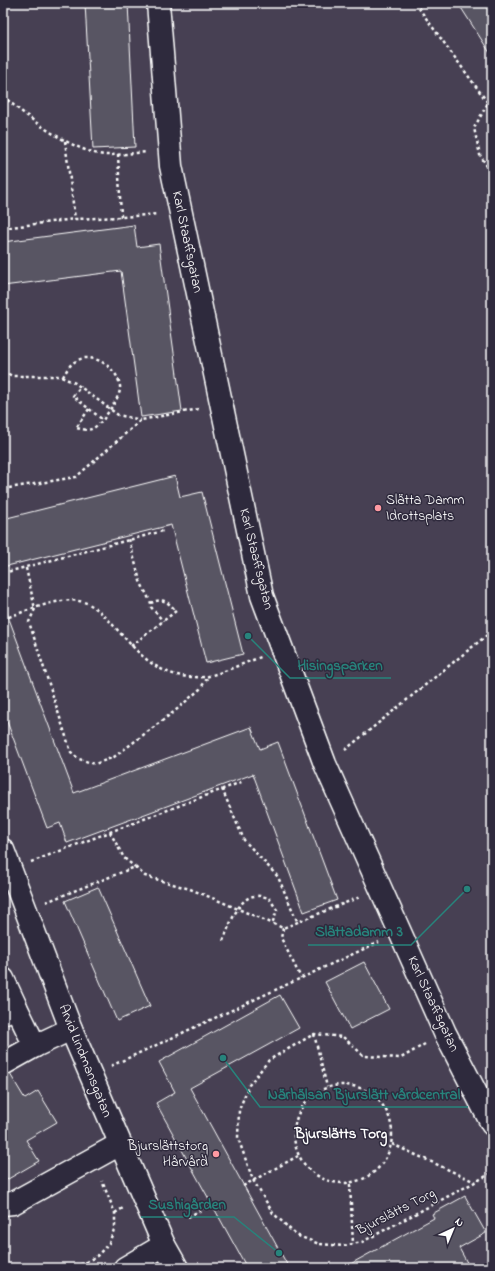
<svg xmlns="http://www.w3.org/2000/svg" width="495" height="1271" viewBox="0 0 495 1271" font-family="'Indie Flower',sans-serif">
	<rect width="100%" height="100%" fill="#2f2a3d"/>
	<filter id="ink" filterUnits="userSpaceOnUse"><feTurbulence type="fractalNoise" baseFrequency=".025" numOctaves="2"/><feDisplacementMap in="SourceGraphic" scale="8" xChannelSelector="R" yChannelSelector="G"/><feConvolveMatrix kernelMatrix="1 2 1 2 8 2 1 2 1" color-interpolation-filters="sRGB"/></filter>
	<g filter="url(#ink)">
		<rect fill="#464152" stroke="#a2a0a8" x="3" y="3" width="489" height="1265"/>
		<g fill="#595564" stroke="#fff">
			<path d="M85 3H128L135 147 93 149Z"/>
			<path d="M458 3H492V56Z"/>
			<path d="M134 225 137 247 159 244 182 411 141 417 121 271 3 286V242Z"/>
			<path d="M175 476 180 497 202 492 243 654 206 663 171 525 3 567V519Z"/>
			<path d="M5 608 74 793 251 727 260 749 278 742 337 900 304 912 253 774 67 843 60 823 47 828 3 711V609Z"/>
			<path d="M98 887 150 1006 117 1021 65 901Z"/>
			<path d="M364 962 389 1009 350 1029 325 982Z"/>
			<path d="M280 995 299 1028 190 1088 289 1268H247L156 1103 175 1092 159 1062Z"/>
			<path d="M10 1074 25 1099 38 1091 57 1122 26 1140 39 1161 3 1182V1076Z"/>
			<path d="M465 1196 486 1233 459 1248 470 1268H343L434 1218 432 1214Z"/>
		</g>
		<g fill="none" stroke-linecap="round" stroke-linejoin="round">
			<g stroke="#fff" stroke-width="25">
				<g id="minor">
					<path d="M158 3 171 166 262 596 325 764 445 1033 492 1124"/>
					<path d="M3 850 71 1029 164 1245 177 1268"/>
					<path d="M3 979 16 1007"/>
					<path d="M3 1013 16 1007 35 1046"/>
					<path d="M3 1064 35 1046 71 1029"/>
					<path d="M3 1204 13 1203 120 1144"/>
					<path d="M125 1268 164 1245"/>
				</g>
			</g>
			<g stroke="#fff" stroke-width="2.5" stroke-dasharray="3 3" stroke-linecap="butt">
				<path d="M415 3 488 103"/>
				<path d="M3 96C26 117 76 154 107 155 120 155 134 153 147 152"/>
				<path d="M492 100 488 103 474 128 480 155 492 174"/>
				<path d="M65 141 75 219"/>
				<path d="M118 154 121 217"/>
				<path d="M3 228 75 219 121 217 158 214"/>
				<path d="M3 371 12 376H59L75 383 118 415 141 420"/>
				<path d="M63 377C66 371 70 364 76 361 94 350 122 371 120 390 118 400 108 412 103 420L73 396 81 386"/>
				<path d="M89 409 76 428C91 431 91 431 103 420"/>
				<path d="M3 489 76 477 141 420 199 409"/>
				<path d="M129 539 140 581 151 603"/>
				<path d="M26 568 35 609 29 622 71 752 79 759 95 764 114 757 175 711 200 689 208 677"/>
				<path d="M3 573 163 531"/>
				<path d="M3 619C24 612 58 597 79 601 93 603 104 615 113 625 136 650 154 675 191 677 197 677 204 678 209 676 227 671 244 663 261 657"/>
				<path d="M131 646 176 611C168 602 163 597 151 603V607L163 621"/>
				<path d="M345 750 492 631"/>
				<path d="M222 789 244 840 278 877 298 923"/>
				<path d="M110 832 124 858 135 867"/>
				<path d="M31 862 244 781"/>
				<path d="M46 902 135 867 145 876 190 889 217 900 283 928 360 897"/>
				<path d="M283 928 281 938 301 978"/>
				<path d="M223 941C229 927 238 898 254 896 258 895 265 897 269 898L277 910 272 924"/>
				<path d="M314 1034 327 1087"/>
				<path d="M425 1044 401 1058 364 1056 343 1037 314 1034 269 1060 249 1085 239 1110 238 1138 253 1180 273 1213 296 1235 319 1244 343 1246 362 1242 492 1173"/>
				<path d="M111 1066 379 942"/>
				<circle cx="343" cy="1134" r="49"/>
				<path d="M392 1144 475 1182"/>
				<path d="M350 1184 353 1244"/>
				<path d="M243 1186 298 1156"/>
				<path d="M115 1213 123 1208"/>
				<path d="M188 1217 212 1204"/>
				<path d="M75 1268 97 1256 109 1243 115 1227V1213L102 1181"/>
			</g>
			<use href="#minor" stroke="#2f2a3d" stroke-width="22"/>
		</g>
	</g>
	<g fill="#ff9aa2" stroke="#2f2a3d" stroke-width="1.5">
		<circle cx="378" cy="508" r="4"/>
		<circle cx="216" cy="1154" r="4"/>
	</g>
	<g text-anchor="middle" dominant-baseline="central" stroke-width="3" stroke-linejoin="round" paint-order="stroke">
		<g font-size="14" fill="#fff" stroke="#2f2a3d">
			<text transform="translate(187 242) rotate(78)">Karl Staaffsgatan</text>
			<text transform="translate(256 559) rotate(76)">Karl Staaffsgatan</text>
			<text transform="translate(433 1004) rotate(65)">Karl Staaffsgatan</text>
			<text transform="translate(85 1061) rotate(68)">Arvid Lindmansgatan</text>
			<text transform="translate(396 1212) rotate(-27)">Bjurslätts Torg</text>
		</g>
		<g font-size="14" fill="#fff" stroke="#2f2a3d" text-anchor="start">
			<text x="386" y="500">Slätta Damm<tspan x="386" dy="16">Idrottsplats</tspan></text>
			<text x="208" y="1146" text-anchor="end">Bjurslättstorg<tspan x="208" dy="16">Hårvård</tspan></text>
		</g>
		<g font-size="15" font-weight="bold" fill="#fff" stroke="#2f2a3d">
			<text x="341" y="1134">Bjurslätts Torg</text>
		</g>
	</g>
	<path fill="none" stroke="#27847c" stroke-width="1.5" d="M248 636L290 678H391M467 889L411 945H308M223 1058L260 1107H468M279 1253L234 1217H141"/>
	<g fill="#27847c" stroke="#2f2a3d" stroke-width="1.5">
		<circle cx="248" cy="636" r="4"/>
		<circle cx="467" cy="889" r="4"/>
		<circle cx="223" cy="1058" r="4"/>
		<circle cx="279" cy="1253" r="4"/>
	</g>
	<g font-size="15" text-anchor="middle" font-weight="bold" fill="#27847c" stroke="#2f2a3d" stroke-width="3" stroke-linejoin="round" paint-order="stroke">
		<text x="340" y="670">Hisingsparken</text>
		<text x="359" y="936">Slättadamm 3</text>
		<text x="364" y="1099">Närhälsan Bjurslätt vårdcentral</text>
		<text x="187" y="1209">Sushigården</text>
	</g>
	<rect width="495" height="1271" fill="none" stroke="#2f2a3d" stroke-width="16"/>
	<rect x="8" y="8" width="479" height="1255" fill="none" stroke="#fff" stroke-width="1.5" filter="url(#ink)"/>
	<g transform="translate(453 1229) rotate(44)" stroke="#2f2a3d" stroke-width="3" paint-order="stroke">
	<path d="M0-3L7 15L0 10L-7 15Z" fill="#ffffff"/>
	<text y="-6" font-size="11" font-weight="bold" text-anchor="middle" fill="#ffffff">N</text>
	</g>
</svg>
